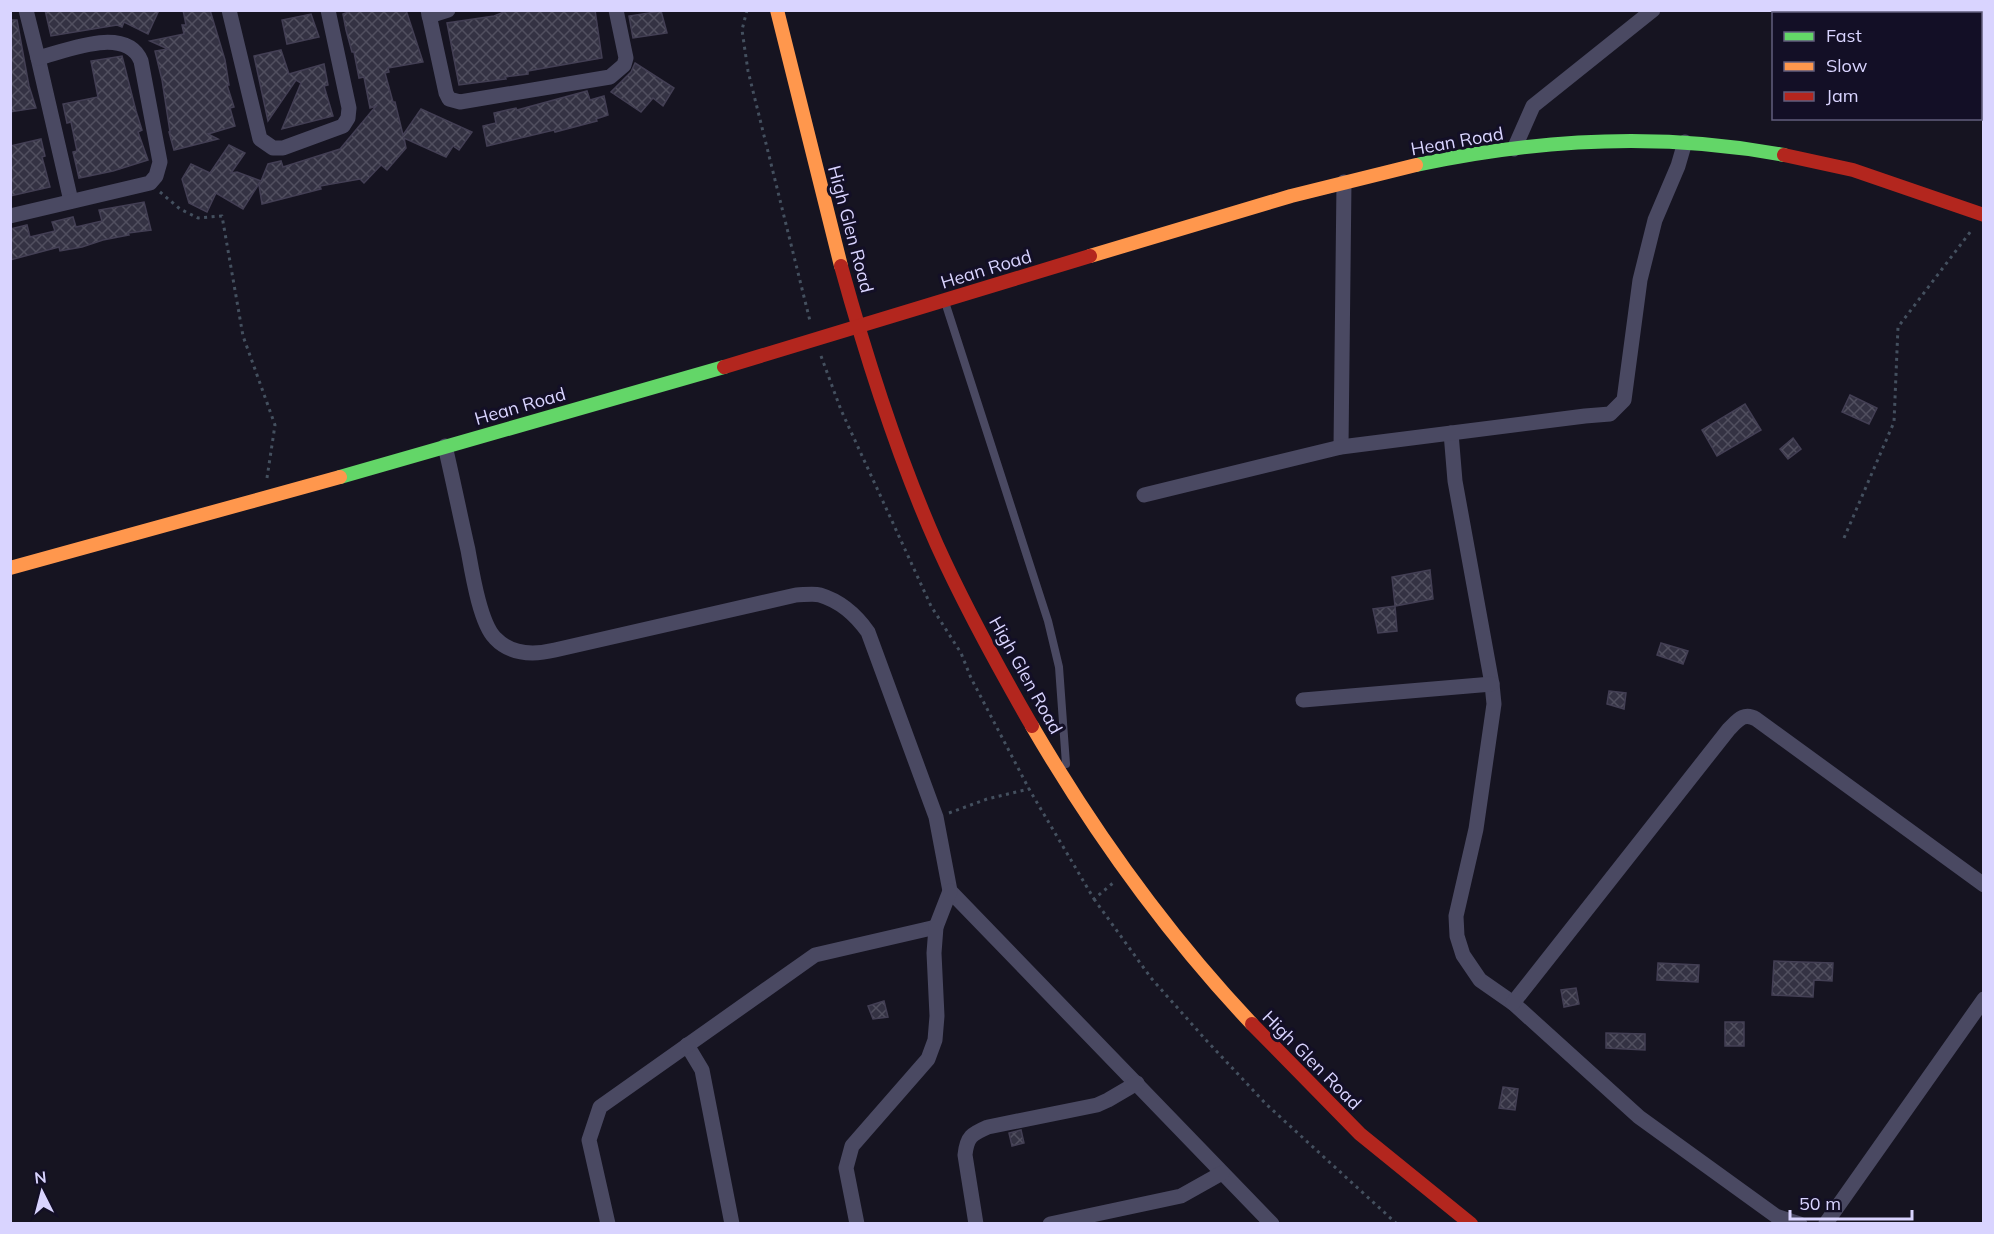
<svg xmlns="http://www.w3.org/2000/svg" width="1994" height="1234" viewBox="0 0 1994 1234" font-family="Mulish,sans-serif">
	<defs>
		<pattern id="building-cross-hatch" width="8" height="8" patternUnits="userSpaceOnUse" patternTransform="scale(1.5)"><rect width="8" height="8" fill="#343243"/><path d="M0 0l8 8M0 8l8-8" fill="none" stroke="#514f5f"/></pattern>
	</defs>
	<rect width="100%" height="100%" fill="#161421"/>
	<g fill="url(#building-cross-hatch)" stroke="#433f54" stroke-width="1.5">
		<path d="M45 10H159L148 34 124 22 122 27 117 25 51 36Z"/>
		<path d="M183 10H210L225 60 229 85H227L234 107 230 108 235 126 208 134 218 139 174 150 169 132H170L162 80 155 51 168 49 150 41 184 34 182 25H186Z"/>
		<path d="M354 10H406L423 62 388 68 389 72 385 73 393 102H395L403 135 421 109 472 132 459 150 453 146 446 157 404 138 406 148 387 170 381 165 364 183 360 179 320 186 321 189 262 204 259 185 260 182 243 209 216 193 207 212 189 203 182 179 191 164 210 173 229 145 245 153 231 173 237 172 261 181 268 164 281 161 283 167 340 149 376 106 370 108 364 77 359 78 354 52H352L346 30 343 14Z"/>
		<path d="M509 10H595L602 58 528 71V74L505 77 506 79 459 85 447 23 494 16Z"/>
		<path d="M661 11 667 33 633 38 629 16Z"/>
		<path d="M311 14 319 37 287 44 282 20Z"/>
		<path d="M10 20H17L29 86 36 108 10 112Z"/>
		<path d="M281 50 289 74 324 64 328 85 324 86 333 116 282 129 301 83 296 80 268 121 254 56Z"/>
		<path d="M122 56 136 111 142 130 138 132 148 160 113 171 79 178 73 152 77 151 71 122 67 123 63 104 98 97 91 61Z"/>
		<path d="M635 63 674 88 663 106 653 98 641 112 611 92 631 72Z"/>
		<path d="M587 91 590 100 604 96 608 115 596 119 597 121 555 132 554 130 487 146 483 126 496 123 494 113 516 108 517 110Z"/>
		<path d="M41 139 45 156 42 157 50 187 10 196V146Z"/>
		<path d="M144 202 151 230 128 233 129 235 103 240 82 247 60 251 59 247 10 260V229L27 225 30 237 55 231 52 222 73 217 76 227 102 221 99 210Z"/>
		<path d="M1850 395 1877 408 1869 424 1842 412Z"/>
		<path d="M1745 404 1761 430 1717 456 1702 430Z"/>
		<path d="M1793 438 1801 449 1788 459 1780 449Z"/>
		<path d="M1430 570 1433 599 1395 606 1392 577Z"/>
		<path d="M1395 606 1397 631 1378 633 1373 609Z"/>
		<path d="M1661 643 1688 651 1683 664 1657 655Z"/>
		<path d="M1609 691 1626 693 1624 709 1607 704Z"/>
		<path d="M1774 961 1833 963 1832 981 1814 980 1813 997 1772 995Z"/>
		<path d="M1658 963 1699 965 1698 982 1657 980Z"/>
		<path d="M1576 988 1579 1004 1564 1007 1561 990Z"/>
		<path d="M884 1001 888 1017 873 1019 868 1006Z"/>
		<rect x="1725" y="1022" width="19" height="24"/>
		<path d="M1606 1033 1645 1034V1050L1606 1048Z"/>
		<path d="M1503 1087 1518 1089 1515 1110 1499 1108Z"/>
		<path d="M1021 1130 1024 1143 1012 1146 1009 1133Z"/>
	</g>
	<g fill="none" stroke-linecap="round" stroke-linejoin="round">
		<g stroke="#44505f" stroke-width="3" stroke-dasharray="3 4.5" stroke-linecap="butt">
			<path d="M747 10 742 30 748 71 810 321"/>
			<path d="M160 192 180 209 198 218 222 216 243 336 275 425 267 478"/>
			<path d="M821 356 841 410 931 606 961 653 971 678 1029 789"/>
			<path d="M1844 538 1894 422 1898 327 1971 231"/>
			<path d="M949 813 987 799 1029 789 1094 899 1113 883"/>
			<path d="M1094 899 1151 978 1206 1040 1266 1104 1397 1224"/>
		</g>
		<path stroke="#4a4962" stroke-width="8" d="M945 302 1048 621 1059 667 1066 764"/>
		<g stroke="#4a4962" stroke-width="15">
			<path d="M229 10 260 139 273 148H283L343 126 348 118 349 108 328 10"/>
			<path d="M428 10 446 93 449 99 460 102 610 77 624 65 626 58 616 10"/>
			<path d="M429 16 448 10"/>
			<path d="M38 58 71 201"/>
			<path d="M1514 149 1533 106 1653 10"/>
			<path d="M10 216 150 183 156 176 160 162 141 61C126 25 66 51 38 58L26 10"/>
			<path d="M1451 433 1455 481 1492 684 1494 704 1476 829 1456 916 1457 936 1463 955 1480 980 1513 1003 1639 1117 1776 1216 1800 1224"/>
			<path d="M445 446C453 480 460 515 468 550 472 572 480 623 495 638 511 655 534 655 555 650L796 595C803 595 813 593 820 595 840 601 856 615 868 632L936 817 950 891 1272 1224"/>
			<path d="M1341 447 1344 182"/>
			<path d="M1144 495 1341 447 1585 416 1610 414 1624 400 1640 280 1655 220 1678 166 1685 142"/>
			<path d="M1303 700 1492 684"/>
			<path d="M1513 1003 1729 729C1738 720 1744 712 1756 719L1984 885"/>
			<path d="M687 1045 702 1070 732 1224"/>
			<path d="M1826 1223 1984 999"/>
			<path d="M608 1224 589 1140 600 1107 815 955 936 927"/>
			<path d="M857 1224 846 1168 852 1146 928 1059 935 1040 937 1016 934 953 936 927 950 891"/>
			<path d="M976 1224 965 1155C967 1136 972 1134 988 1127L1097 1105 1108 1100 1137 1083"/>
			<path d="M1050 1224 1181 1196 1222 1173"/>
		</g>
		<g stroke="#63d668" stroke-width="14">
			<path d="M1416 165C1537 139 1662 132 1784 155"/>
			<path d="M340 477 724 367"/>
		</g>
		<g stroke="#ff974d" stroke-width="14">
			<path d="M777 10 841 266"/>
			<path d="M1090 256 1291 196 1416 165"/>
			<path d="M10 568 340 477"/>
			<path d="M1032 726C1094 832 1168 935 1252 1024"/>
		</g>
		<g stroke="#b3261e" stroke-width="14">
			<path d="M1784 155 1853 170 1984 215"/>
			<path d="M841 266C867 360 897 455 937 545 965 607 998 667 1032 726"/>
			<path d="M724 367 1090 256"/>
			<path d="M1252 1024 1360 1134 1471 1224"/>
		</g>
	</g>
	<g text-anchor="middle" dominant-baseline="central" stroke-width="6" stroke-linejoin="round" paint-order="stroke">
		<g font-size="18" fill="#d9d4ff" stroke="#130f26">
			<text transform="translate(1457 141) rotate(-10)">Hean Road</text>
			<text transform="translate(851 229) rotate(75)">High Glen Road</text>
			<text transform="translate(986 269) rotate(-17)">Hean Road</text>
			<text transform="translate(520 406) rotate(-16)">Hean Road</text>
			<text transform="translate(1026 675) rotate(61)">High Glen Road</text>
			<text transform="translate(1312 1060) rotate(45)">High Glen Road</text>
		</g>
	</g>
	<rect width="1994" height="1234" fill="none" stroke="#d9d4ff" stroke-width="24"/>
	<rect x="1772" y="12" width="210" height="108" fill="#130f26" stroke="#625e7d" stroke-width="1.5"/>
	<rect x="1784" y="32" width="30" height="9" fill="#63d668" stroke="#625e7d" stroke-width="1.5"/>
	<text x="1826" y="42" font-size="18" fill="#d9d4ff">Fast</text>
	<rect x="1784" y="62" width="30" height="9" fill="#ff974d" stroke="#625e7d" stroke-width="1.5"/>
	<text x="1826" y="72" font-size="18" fill="#d9d4ff">Slow</text>
	<rect x="1784" y="92" width="30" height="9" fill="#b3261e" stroke="#625e7d" stroke-width="1.5"/>
	<text x="1826" y="102" font-size="18" fill="#d9d4ff">Jam</text>
	<g transform="translate(42 1192) rotate(354)" stroke="#130f26" stroke-width="4.5" paint-order="stroke">
	<path d="M0-4.5L10 22L0 15L-10 22Z" fill="#d9d4ff"/>
	<text y="-9" font-size="16" font-weight="bold" text-anchor="middle" fill="#d9d4ff">N</text>
	</g>
	<path d="M1790 1210v9h122v-9" fill="none" stroke="#d9d4ff" stroke-width="3"/>
	<text x="1799" y="1210" font-size="18" fill="#d9d4ff" stroke="#130f26" stroke-width="4.5" paint-order="stroke">50 m</text>
</svg>
